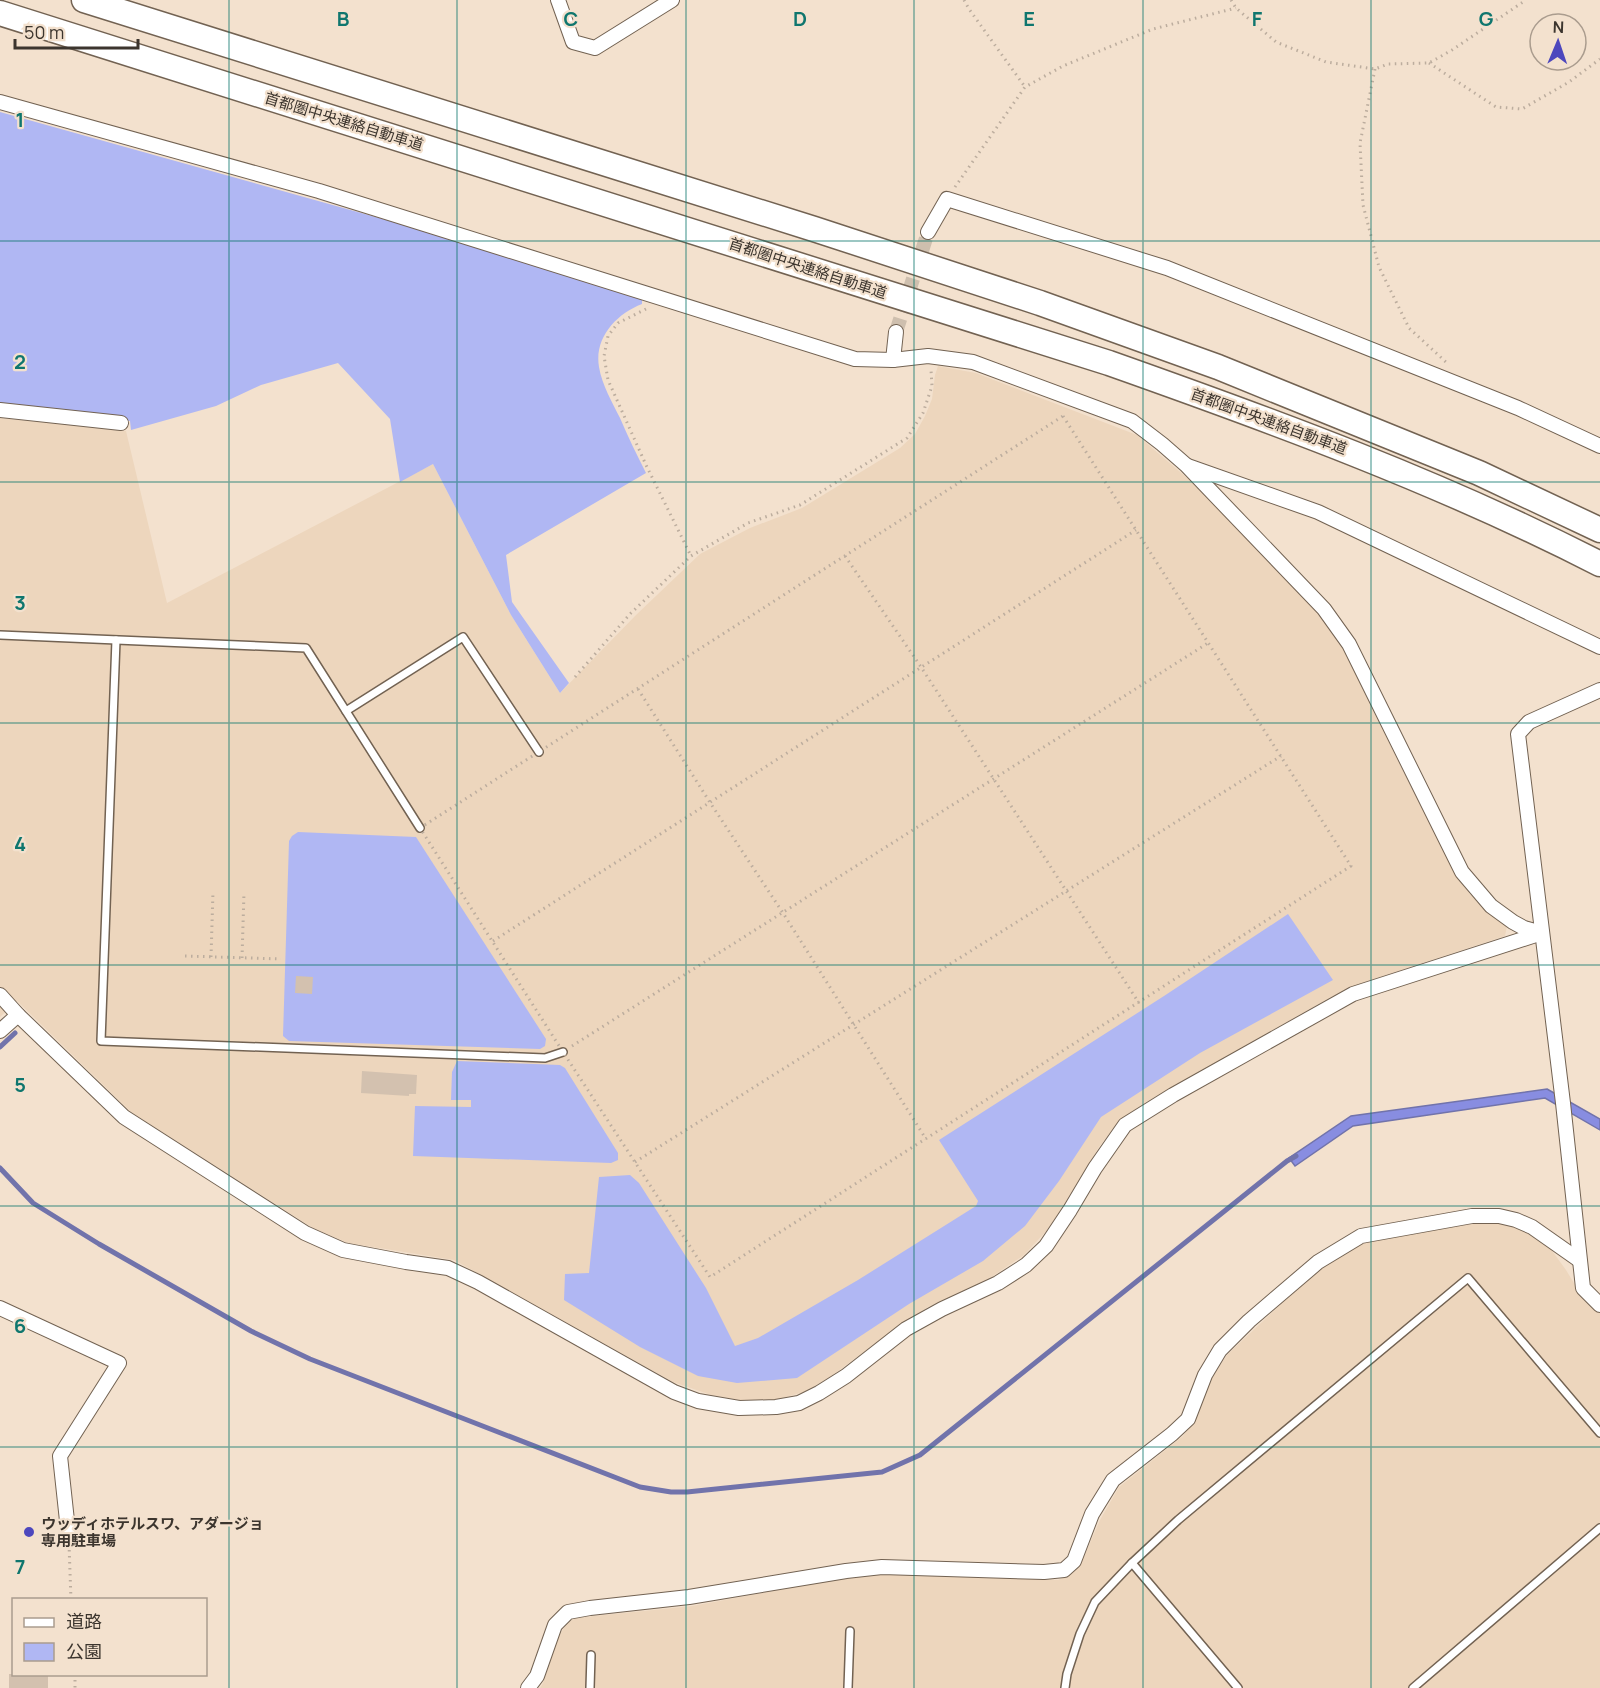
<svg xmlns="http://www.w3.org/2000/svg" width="1600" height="1688" viewBox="0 0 1600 1688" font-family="Manrope,'Noto Sans JP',sans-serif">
	<rect width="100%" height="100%" fill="#f3e1ce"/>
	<g fill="#edd6bd">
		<path d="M938 366 976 373 1137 435 1200 489 1318 613 1332 630 1349 656 1394 753 1456 876 1469 893 1483 908 1507 926 1505 936 1368 981 1329 998 1146 1102 1112 1130 1099 1147 1051 1226 1024 1255 987 1280 928 1307 896 1328 830 1377 804 1392 775 1400H740L711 1395 673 1382 454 1260 348 1243 313 1228 131 1112 17 1001 0 1017V418L126 431 167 603 433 464 511 615 560 693 636 615 700 554 750 528 802 508 900 448 915 434 925 416 932 399 935 375Z"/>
		<path d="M1478 1223H1503L1519 1228 1550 1248 1566 1270 1580 1293 1600 1313V1688H540L543 1683 559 1636 567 1623 575 1618 692 1606 854 1576 906 1574 1058 1580 1071 1574 1083 1559 1100 1520 1119 1487 1183 1436 1196 1417 1211 1379 1227 1355 1314 1273 1349 1249 1375 1239Z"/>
	</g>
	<g fill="#b0b7f3">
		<path d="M0 112 422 230 642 299V304C616 314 594 338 599 367 602 385 612 402 620 418 628 437 637 455 646 473L506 555 512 602 569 683 560 693 511 615 433 464 400 482 390 419 338 363 261 385 216 406 131 430 130 421 0 404Z"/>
		<path d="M298 832 416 837 546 1039 545 1046 540 1049 289 1041 283 1036 289 841 292 836Z"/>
		<path d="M1288 914 1333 980 1200 1053 1101 1117 1059 1181 1025 1226 983 1261 909 1304 797 1378 737 1383 698 1376 640 1347 564 1300 565 1274 589 1273 599 1177 630 1175 639 1183 706 1288 735 1346 758 1338 858 1280 976 1206 978 1201 939 1140 1164 996Z"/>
		<path d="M457 1061 560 1065 565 1068 618 1153V1160L611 1163 413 1156 415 1106 471 1107V1100H451L452 1072Z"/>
	</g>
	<path fill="#888de1" stroke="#7173ab" stroke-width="1.5" d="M1547 1089 1600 1119V1130L1545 1098 1353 1126 1295 1166 1289 1158 1351 1116Z"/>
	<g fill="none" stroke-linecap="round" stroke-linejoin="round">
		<g stroke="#7173ab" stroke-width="5">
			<path d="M0 1047 15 1033"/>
			<path d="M0 1168 33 1203 99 1244 251 1331 310 1359 640 1487 671 1492H687L882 1472 920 1455 1287 1161 1296 1156"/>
		</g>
	</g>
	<g fill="#d3c1af">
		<path d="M296 976 313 977 312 994 295 993Z"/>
		<path d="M362 1071 417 1075 416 1094H409V1096L361 1093Z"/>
		<rect x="9" y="1674" width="39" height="14"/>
	</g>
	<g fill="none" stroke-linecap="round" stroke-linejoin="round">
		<path stroke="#cebfae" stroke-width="14" stroke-dasharray="14 7" stroke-linecap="butt" d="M896 332 928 232"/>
		<g stroke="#726252" stroke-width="10">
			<g id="service">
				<path d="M0 635 306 648 420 828"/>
				<path d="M116 640 101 1041 545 1058 563 1052"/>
				<path d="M346 711 463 637 539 752"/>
				<path d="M1132 1563 1238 1688"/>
				<path d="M590 1688 591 1655"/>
				<path d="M848 1688 850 1631"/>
				<path d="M1065 1688 1067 1674 1080 1634 1095 1602 1132 1563 1178 1520 1468 1278 1600 1433"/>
				<path d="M1413 1688 1600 1528"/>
			</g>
		</g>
		<g stroke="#726252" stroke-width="16">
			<g id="minor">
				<path d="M558 0 573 42 595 48 672 0"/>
				<path d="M0 102 319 191 855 359 893 360 928 356 973 362 1132 421 1162 444 1186 465 1324 609 1349 644 1462 872 1491 906 1513 922 1524 928 1542 933"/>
				<path d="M928 232 947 199 1167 268 1518 408 1600 446"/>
				<path d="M893 360 896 332"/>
				<path d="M0 410 121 423"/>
				<path d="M1188 466 1318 512 1600 647"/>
				<path d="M1600 690 1529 722 1518 734 1563 1103 1583 1288 1600 1305"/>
				<path d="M0 995 18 1015 124 1117 305 1233 343 1250 406 1262 448 1268 478 1282 674 1392 698 1401 739 1408 776 1407 799 1403 819 1393 846 1376 906 1329 942 1309 998 1283 1026 1265 1046 1246 1070 1210 1095 1168 1125 1125 1173 1095 1353 994 1542 933"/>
				<path d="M0 1031 18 1015"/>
				<path d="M0 1308 119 1363 60 1456 68 1530"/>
				<path d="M528 1688 537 1676 555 1625 568 1612 590 1608 689 1597 846 1571 882 1567 1044 1572 1064 1570 1074 1561 1092 1514 1113 1480 1172 1434 1188 1419 1205 1375 1220 1350 1249 1321 1318 1262 1361 1236 1472 1216H1499L1516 1220 1532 1227 1579 1260"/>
			</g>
		</g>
		<g stroke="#726252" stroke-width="27">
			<g id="motorway">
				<path d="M84 0 814 229 1040 303 1218 367 1479 473 1600 530"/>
				<path d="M0 13 1109 363C1276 422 1442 483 1600 564"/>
			</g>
		</g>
		<g stroke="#bcad9e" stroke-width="3" stroke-dasharray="1.5 4.5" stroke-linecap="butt">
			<path d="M964 0 969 9 1025 87"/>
			<path d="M1231 0 1236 8 1276 42 1326 62 1375 69 1388 64 1429 63 1452 50 1526 0"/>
			<path d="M1429 63 1496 107 1522 109 1569 82 1600 59"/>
			<path d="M1375 69 1360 143 1363 205 1379 267 1409 328 1447 363"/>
			<path d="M955 187 1025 87 1063 66 1153 29 1236 8"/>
			<path d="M646 309 618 323 608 336 604 356 608 380 646 465 691 556"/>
			<path d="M1063 416 1351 866 710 1277 563 1052 420 828Z"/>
			<path d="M845 556 921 667 1139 1003"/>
			<path d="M575 677 630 614 691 556 748 523 800 505 907 438 923 413 932 386 931 370"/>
			<path d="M638 689 711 804 783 913 926 1139"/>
			<path d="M493 941 1136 530"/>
			<path d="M185 956 281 959"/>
			<path d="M211 957 213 891"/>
			<path d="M242 958 244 892"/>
			<path d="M572 1046 1208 643"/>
			<path d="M635 1162 1281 756"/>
			<path d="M69 1544 71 1600"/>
			<path d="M75 1674V1688"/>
		</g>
		<use href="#service" stroke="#fff" stroke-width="7"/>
		<use href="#minor" stroke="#fff" stroke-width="14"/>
		<use href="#motorway" stroke="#fff" stroke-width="24"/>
	</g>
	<path fill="none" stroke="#0f766e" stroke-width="1.5" stroke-opacity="0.55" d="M229 0V1688M457 0V1688M686 0V1688M914 0V1688M1143 0V1688M1371 0V1688M0 241H1600M0 482H1600M0 723H1600M0 965H1600M0 1206H1600M0 1447H1600"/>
	<circle fill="#4d47bd" stroke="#f3e1ce" stroke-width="2" cx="29" cy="1532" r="6"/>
	<g text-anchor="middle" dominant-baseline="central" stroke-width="4.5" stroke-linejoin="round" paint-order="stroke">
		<g font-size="15" fill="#3c352e" stroke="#f3e1ce">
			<text transform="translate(344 121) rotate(17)">首都圏中央連絡自動車道</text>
			<text transform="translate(808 268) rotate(18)">首都圏中央連絡自動車道</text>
			<text transform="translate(1269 421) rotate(20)">首都圏中央連絡自動車道</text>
		</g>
		<g font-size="15" font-weight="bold" fill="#3c352e" stroke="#f3e1ce" text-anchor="start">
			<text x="41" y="1523">ウッディホテルスワ、アダージョ<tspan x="41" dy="17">専用駐車場</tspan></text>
		</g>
	</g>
	<g font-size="20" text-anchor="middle" font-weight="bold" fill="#0f766e" stroke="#f3e1ce" stroke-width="4.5" stroke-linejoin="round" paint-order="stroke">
		<text x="343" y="26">B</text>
		<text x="571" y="26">C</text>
		<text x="800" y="26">D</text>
		<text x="1029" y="26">E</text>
		<text x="1257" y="26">F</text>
		<text x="1486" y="26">G</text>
		<text x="20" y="127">1</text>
		<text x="20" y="369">2</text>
		<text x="20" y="610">3</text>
		<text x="20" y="851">4</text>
		<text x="20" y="1092">5</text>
		<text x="20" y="1333">6</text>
		<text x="20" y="1574">7</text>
	</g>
	<rect x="12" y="1598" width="195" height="78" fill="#f3e1ce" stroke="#aa9c8e" stroke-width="1.5"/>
	<rect x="24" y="1618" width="30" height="9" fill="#ffffff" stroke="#aa9c8e" stroke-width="1.5"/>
	<text x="66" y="1628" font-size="18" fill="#3c352e">道路</text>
	<rect x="24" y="1643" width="30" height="18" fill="#b0b7f3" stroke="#aa9c8e" stroke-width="1.5"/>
	<text x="66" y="1658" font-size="18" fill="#3c352e">公園</text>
	<g transform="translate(1558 42) rotate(2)"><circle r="28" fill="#f3e1ce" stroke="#aa9c8e" stroke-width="1.5"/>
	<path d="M0-4.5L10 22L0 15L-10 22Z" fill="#4d47bd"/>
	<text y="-9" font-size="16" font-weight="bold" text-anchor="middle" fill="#3c352e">N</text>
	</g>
	<path d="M15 39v9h123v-9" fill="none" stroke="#3c352e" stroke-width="3"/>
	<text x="24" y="39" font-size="18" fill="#3c352e" stroke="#f3e1ce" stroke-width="4.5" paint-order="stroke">50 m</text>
</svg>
